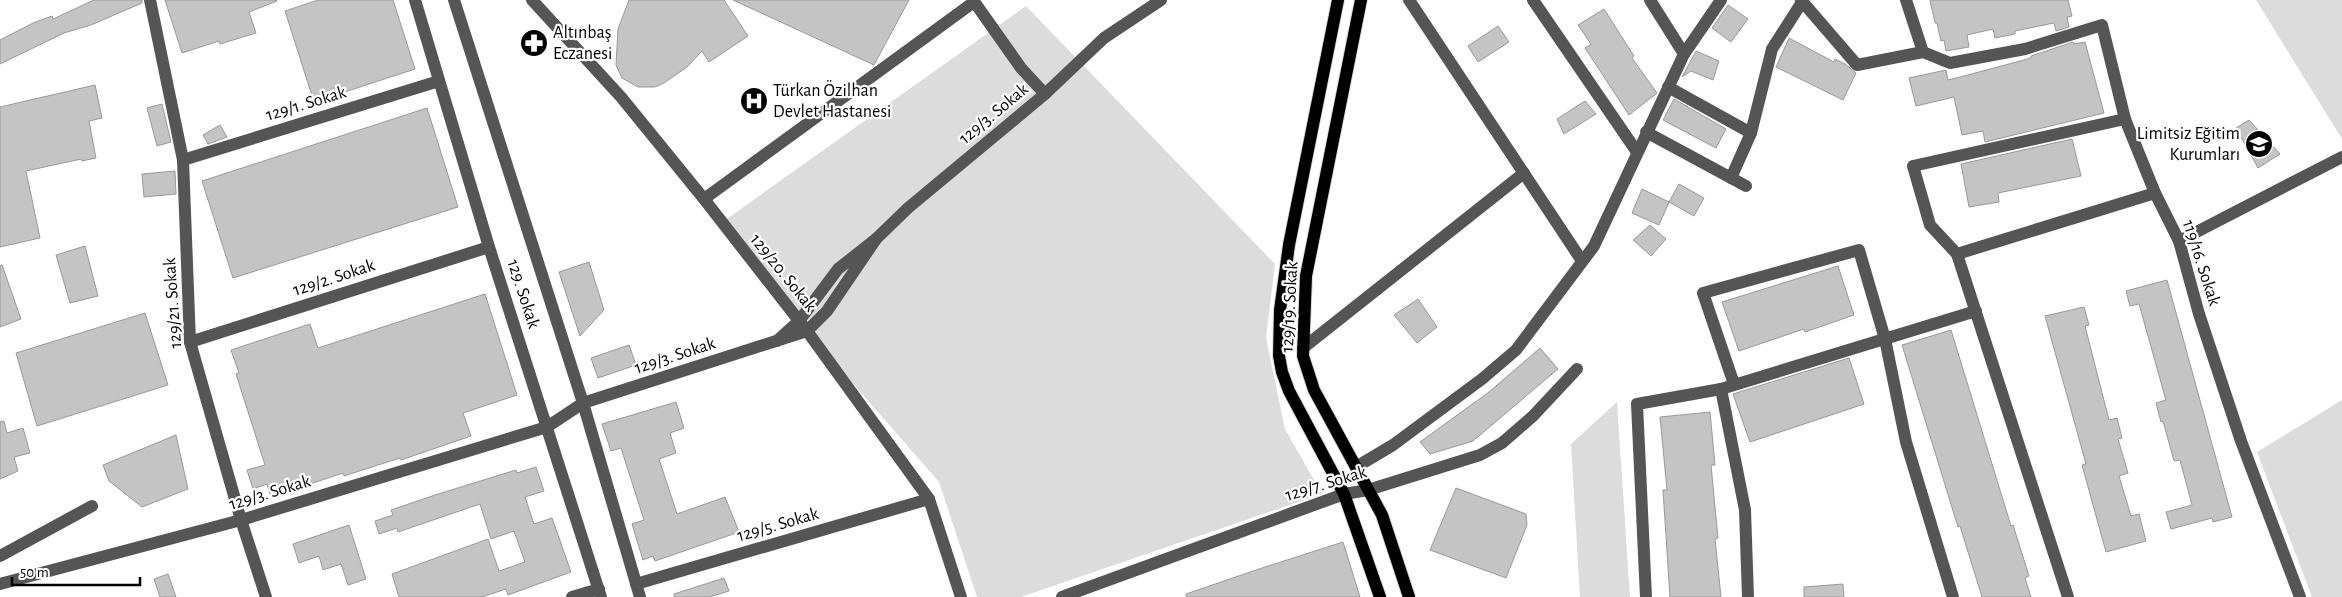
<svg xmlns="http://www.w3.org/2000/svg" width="2342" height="597" viewBox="0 0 2342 597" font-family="'Alegreya Sans',sans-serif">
	<rect width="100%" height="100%" fill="#fff"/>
	<g fill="#dcdcdc">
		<path d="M2256 0H2342V139Z"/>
		<path d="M1026 6 1275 264 1266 338 1285 429 1322 494 1021 597H977L939 482 807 331 721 223Z"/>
		<path d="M2342 400V597H2312L2257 452Z"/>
		<path d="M1617 402 1630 597H1580L1571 444Z"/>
	</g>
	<g fill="#c4c4c4" stroke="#999">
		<path d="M94 0H142V3L91 25 64 33 0 64V40L33 23 52 16 53 19Z"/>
		<path d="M165 0H276L277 1 249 12 256 33 220 44 219 41 182 53Z"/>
		<path d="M318 0H393L415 69 314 102 285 11Z"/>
		<path d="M629 0H724L748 36 709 62 702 51 687 67 664 83 655 87H638L622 78 616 65 618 29Z"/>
		<path d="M733 0H909L874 65Z"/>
		<path d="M1930 0H2068L2072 16 2067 17 2069 27 2056 31 2054 23 2015 31V34L1995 38 1993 29 1967 35 1969 47 1946 51 1944 40 1941 41 1937 23H1935Z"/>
		<path d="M1728 5 1748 19 1731 42 1712 28Z"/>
		<path d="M1604 9 1634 56 1632 58 1657 93 1629 115 1585 48 1591 44 1578 25Z"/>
		<path d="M1498 26 1509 42 1478 62 1468 46Z"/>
		<path d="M1789 38 1834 62 1835 59 1845 64 1856 73 1843 100 1776 67Z"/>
		<path d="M2073 42 2074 44 2085 42 2104 113 1985 142 1983 131 1962 135 1954 97 1916 106 1909 78 1946 70 1948 80 1964 76 2031 58V56Z"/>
		<path d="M1696 51 1719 61 1713 80 1691 71 1682 77Z"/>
		<path d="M95 85 102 118 89 121 96 158 82 161 81 159 26 171 40 238 0 247V107Z"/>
		<path d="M1674 99 1726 129 1716 148 1663 120Z"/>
		<path d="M1585 101 1596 114 1564 134 1557 119Z"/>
		<path d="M162 104 171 142 157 146 147 108Z"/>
		<path d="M427 108 458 207 233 278 202 181Z"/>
		<path d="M2249 120 2280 154 2258 168 2236 128Z"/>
		<path d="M220 125 227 137 208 144 203 135Z"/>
		<path d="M2072 139 2081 176 1998 193 1999 202 1969 207 1961 164Z"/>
		<path d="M175 171 176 194 144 197 142 174Z"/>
		<path d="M1679 184 1704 198 1694 216 1669 202Z"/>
		<path d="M1642 189 1669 202 1659 225 1632 213Z"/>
		<path d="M1650 225 1666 239 1651 256 1633 240Z"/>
		<path d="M85 246 98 296 70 303 56 255Z"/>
		<path d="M589 262 604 310 580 336 559 272Z"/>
		<path d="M2 265 21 319 0 327V266Z"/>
		<path d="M1838 266 1854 315 1805 332 1804 329 1739 351 1722 302Z"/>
		<path d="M2167 280 2232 517 2213 522 2212 518 2171 529 2166 512 2192 505 2180 460 2174 461 2163 421 2161 422 2156 403 2166 400 2139 304 2130 306 2126 291Z"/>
		<path d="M485 294 517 395 463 413 471 436 401 460 400 458 344 476 343 473 271 497 267 484 253 489 247 470 265 465 236 374 239 373 231 350 310 324 318 348Z"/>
		<path d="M1418 299 1437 327 1417 343 1394 315Z"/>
		<path d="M2084 307 2089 325 2085 326 2109 420 2117 418 2122 438 2118 439 2128 473 2119 476 2131 516 2139 514 2146 541 2106 552 2082 465 2086 464 2045 316Z"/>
		<path d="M145 313 168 385 37 426 16 353Z"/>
		<path d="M1951 330 2011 526 2013 525 2029 576 2025 578 2031 597H1982L1960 526 1958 527 1902 345Z"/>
		<path d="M629 345 636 365 598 378 591 358Z"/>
		<path d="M1540 348 1558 369 1473 441 1430 454 1420 442 1489 392Z"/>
		<path d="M1849 358 1864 404 1750 442 1733 394Z"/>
		<path d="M676 402 684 428 670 433 676 453 659 459 677 514 725 497 739 532 655 561 653 556 643 560 632 524 644 520 621 448 611 451 602 424Z"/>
		<path d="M1710 412 1715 465H1711L1718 538 1715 539 1721 597H1670L1663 490H1667L1660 417Z"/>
		<path d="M4 421 7 433 23 428 30 453 14 457 18 471 0 479V422Z"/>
		<path d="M176 435 188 489 142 507 109 481 103 465Z"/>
		<path d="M536 467 544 491 525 497 534 524 552 518 571 572 508 595 506 589 482 597H399L392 574 488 539 499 571 525 562 514 531 491 539 480 504 398 532 397 528 379 534 375 521 393 515 391 510 435 495 516 470 517 473Z"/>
		<path d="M1456 488 1526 514 1527 525 1506 578 1430 550Z"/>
		<path d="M349 525 366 579 348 585 341 564 323 570 319 556 299 563 293 544Z"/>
		<path d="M1343 542 1360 597H1186V594L1259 569Z"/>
		<path d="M168 574 176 597H160L154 579Z"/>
		<path d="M724 578 729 591 710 597H674V594Z"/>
		<path d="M1843 584 1844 597H1804V587Z"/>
	</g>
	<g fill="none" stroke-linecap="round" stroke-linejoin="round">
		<g stroke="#dbdbdb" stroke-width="14">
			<g id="major">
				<path d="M1338 0 1289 245 1280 310 1279 356 1282 372 1289 391 1344 494 1380 597"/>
				<path d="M1361 0 1306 276 1303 356 1314 390 1382 515 1409 597"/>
			</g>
		</g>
		<g stroke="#555" stroke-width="12">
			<path d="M150 0 183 160 190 342 241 520 266 597"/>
			<path d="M415 0 489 247 601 597"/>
			<path d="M454 0 583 403 640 597"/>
			<path d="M532 0 621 97 704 199 807 331 929 499 961 597"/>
			<path d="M1409 0 1582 261"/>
			<path d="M1533 0 1637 152"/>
			<path d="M1650 0 1684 54"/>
			<path d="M1801 0 1857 65 1923 52"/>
			<path d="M1906 0 1923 52 1950 63 2025 49 2102 25 2125 119 2155 193 2179 241 2199 314 2241 441 2300 597"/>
			<path d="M1668 87 1751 133"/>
			<path d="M1045 94 1104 38 1161 0"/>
			<path d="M1646 132 1746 186"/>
			<path d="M183 160 439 81"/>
			<path d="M1731 178 1751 133 1772 49 1802 2"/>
			<path d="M704 199 974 2"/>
			<path d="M876 239 908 208 1045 94 1021 68 973 0"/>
			<path d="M2179 241 2342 157"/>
			<path d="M1957 254 2155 193"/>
			<path d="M190 342 489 247"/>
			<path d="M1303 348 1524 173"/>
			<path d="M1734 384 1703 293 1859 250 1885 339 1906 442 1953 597"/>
			<path d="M1356 467 1393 445 1482 379 1516 350 1594 246 1684 54 1721 0"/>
			<path d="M0 556 92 506"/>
			<path d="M0 584 241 520 547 427 583 403 807 331 827 311 876 239 838 269 799 321 777 341"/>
			<path d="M636 584 929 499"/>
			<path d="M572 597 599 589"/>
			<path d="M1062 597 1344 494 1368 490 1480 455 1502 443 1533 416 1577 369"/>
			<path d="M1646 597 1637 404 1721 389"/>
			<path d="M1748 597 1745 510 1721 389 1976 311"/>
			<path d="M2068 597 1957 254 1930 225 1913 166 2125 119"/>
		</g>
		<use href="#major" stroke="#000" stroke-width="12"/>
	</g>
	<defs>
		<g id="pharmacy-disc" transform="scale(1.4375)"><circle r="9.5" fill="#000" stroke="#fff"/><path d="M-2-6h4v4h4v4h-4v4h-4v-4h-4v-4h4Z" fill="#fff"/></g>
		<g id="hospital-disc" transform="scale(1.4375)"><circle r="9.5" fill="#000" stroke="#fff"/><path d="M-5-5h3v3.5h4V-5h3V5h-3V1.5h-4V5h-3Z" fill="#fff"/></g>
		<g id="school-disc" transform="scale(1.4375)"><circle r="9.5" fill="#000" stroke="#fff"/><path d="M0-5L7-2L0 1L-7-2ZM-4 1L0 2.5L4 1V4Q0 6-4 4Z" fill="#fff"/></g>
	</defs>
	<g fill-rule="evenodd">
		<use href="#pharmacy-disc" x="534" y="43"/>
		<use href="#hospital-disc" x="754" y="101"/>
		<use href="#school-disc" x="2259" y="144"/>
	</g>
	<g text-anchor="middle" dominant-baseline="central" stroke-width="4.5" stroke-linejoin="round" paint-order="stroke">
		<g font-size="18" fill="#000" stroke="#fff" text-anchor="start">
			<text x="553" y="33">Altınbaş<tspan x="553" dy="21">Eczanesi</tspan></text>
			<text x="773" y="91">Türkan Özilhan<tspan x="773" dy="21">Devlet Hastanesi</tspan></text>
			<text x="2240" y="134" text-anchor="end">Limitsiz Eğitim<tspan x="2240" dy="21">Kurumları</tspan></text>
		</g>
		<g font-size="18" fill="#000" stroke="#fff">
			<text transform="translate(306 104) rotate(-17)">129/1. Sokak</text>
			<text transform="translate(994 114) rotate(-40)">129/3. Sokak</text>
			<text transform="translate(2201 263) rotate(72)">119/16. Sokak</text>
			<text transform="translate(783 273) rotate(51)">129/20. Sokak</text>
			<text transform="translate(334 278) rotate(-18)">129/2. Sokak</text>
			<text transform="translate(523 294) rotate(72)">129. Sokak</text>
			<text transform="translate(173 303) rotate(-94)">129/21. Sokak</text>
			<text transform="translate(1290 307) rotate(-87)">129/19. Sokak</text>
			<text transform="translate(675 356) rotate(-18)">129/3. Sokak</text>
			<text transform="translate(1326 484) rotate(-17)">129/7. Sokak</text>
			<text transform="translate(270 493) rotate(-17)">129/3. Sokak</text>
			<text transform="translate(778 525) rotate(-16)">129/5. Sokak</text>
		</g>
	</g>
	<path d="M12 577v8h128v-8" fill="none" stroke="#000000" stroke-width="2.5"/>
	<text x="20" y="577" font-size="15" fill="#000000" stroke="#ffffff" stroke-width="4" paint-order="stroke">50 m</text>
</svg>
